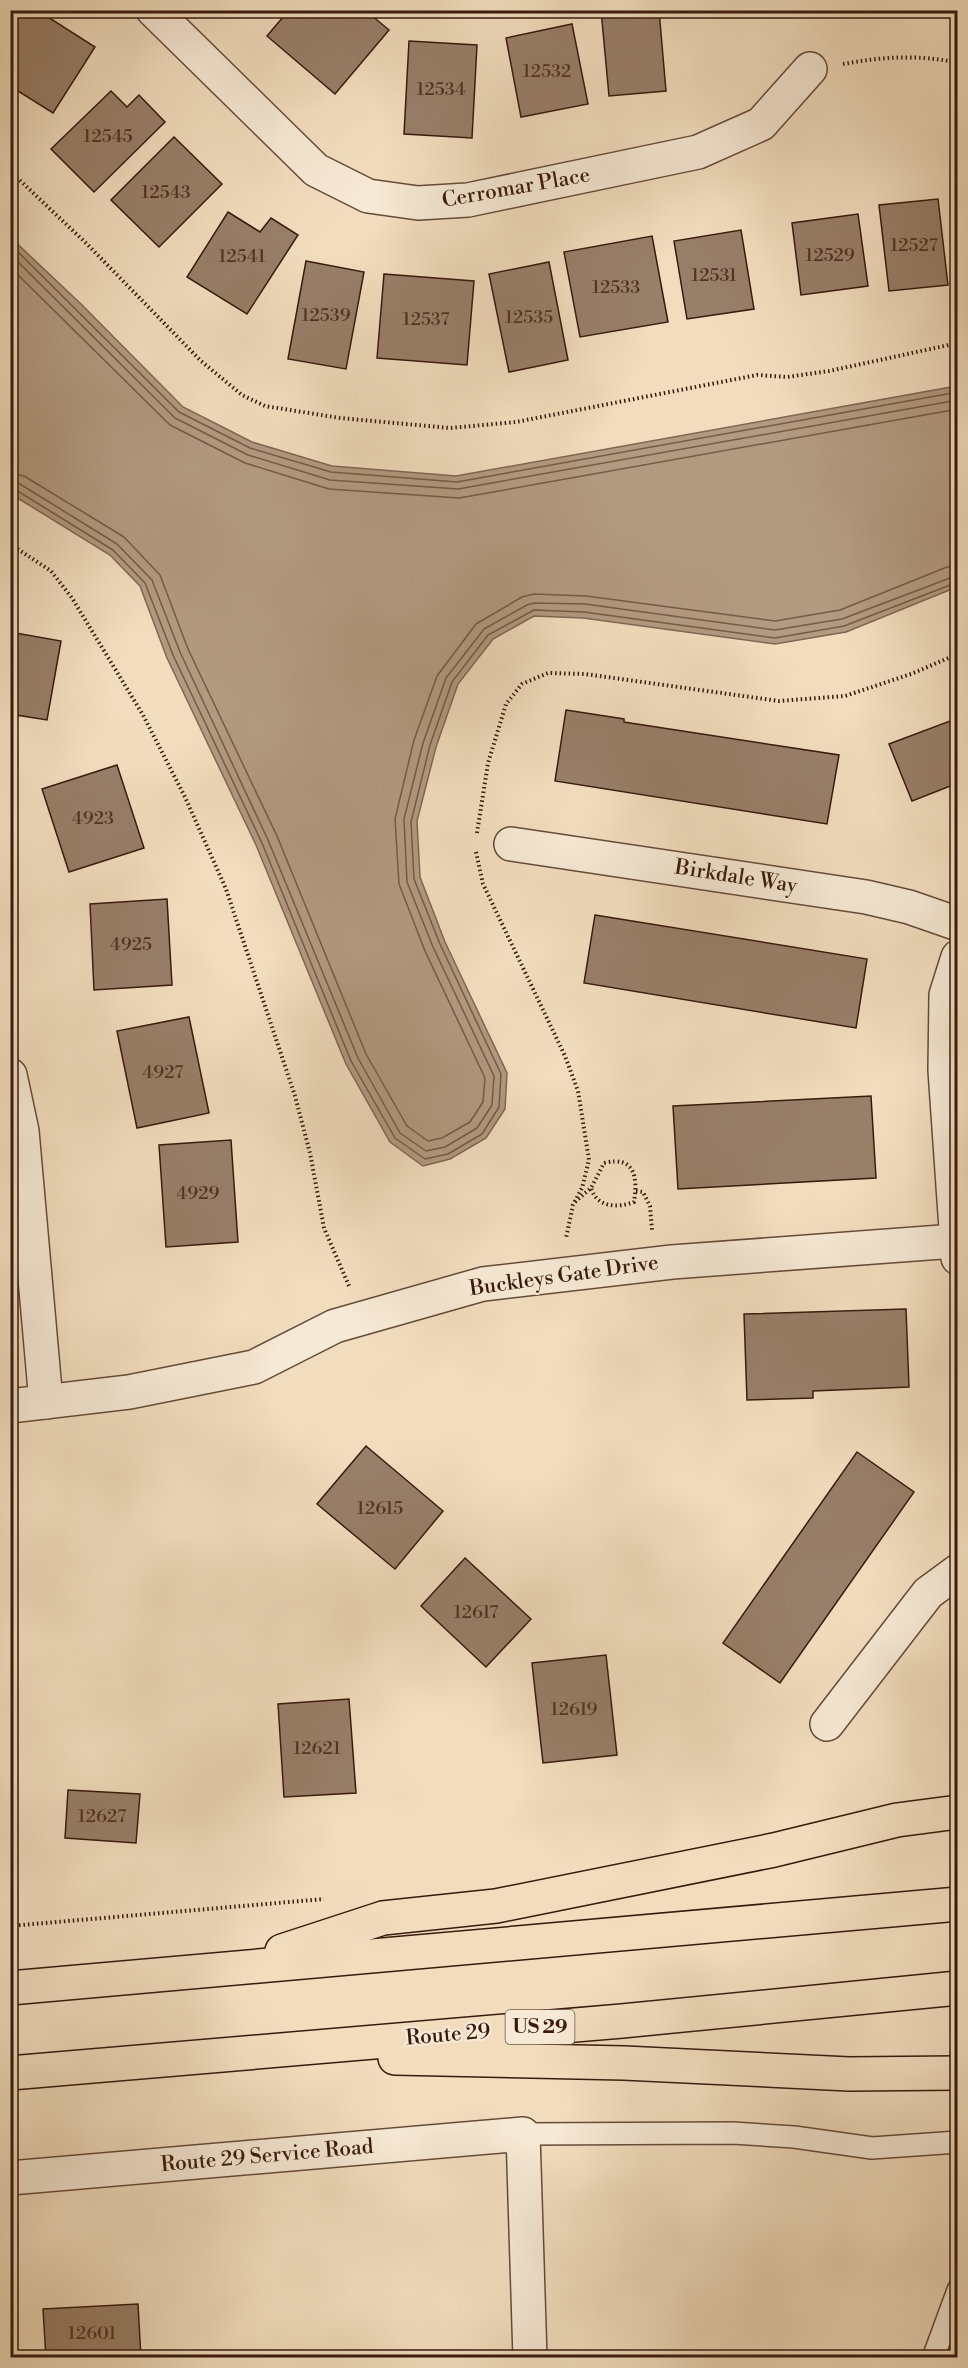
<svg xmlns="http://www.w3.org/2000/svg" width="968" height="2368" viewBox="0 0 968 2368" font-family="'Libre Bodoni',serif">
	<rect width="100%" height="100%" fill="#f1ddbe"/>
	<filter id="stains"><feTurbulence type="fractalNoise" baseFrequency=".00333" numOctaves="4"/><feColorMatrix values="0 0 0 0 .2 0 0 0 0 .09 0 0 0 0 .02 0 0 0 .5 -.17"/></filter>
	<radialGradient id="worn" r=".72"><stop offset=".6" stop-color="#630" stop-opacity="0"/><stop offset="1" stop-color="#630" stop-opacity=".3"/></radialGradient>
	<path fill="#b29a81" stroke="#816652" stroke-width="1.5" d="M10 237 81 304 183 407 252 442 332 466 456 476 957 386V587L846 632 775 644 583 618 534 616 493 639 458 684 436 747 417 821 420 877 445 942 507 1073 505 1109 486 1138 450 1159 423 1166 390 1142 346 1064 256 845 167 658 140 586 110 555 11 494Z"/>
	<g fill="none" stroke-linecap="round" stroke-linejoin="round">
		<g stroke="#755a46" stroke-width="1.5">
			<path d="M10 244 179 412 250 448 331 472 457 482 958 392"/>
			<path d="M10 254 175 418 248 455 330 480 458 489 958 400"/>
			<path d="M10 267 170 425 245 463 329 489 459 498 958 409"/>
			<path d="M10 473 24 476 124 537 160 575 188 649 277 836 366 1054 407 1126 428 1141 442 1138 470 1122 483 1102 485 1078 425 951 399 884 395 819 414 740 437 676 476 624 522 597 534 594 586 596 775 621 840 610 947 567 958 566"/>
			<path d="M10 482 20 484 117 544 152 580 180 652 268 840 358 1058 400 1133 426 1151 445 1147 477 1128 492 1105 494 1076 433 947 407 882 404 819 423 743 446 678 484 629 527 605 534 603 585 604 775 630 842 619 958 575"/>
			<path d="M10 489 16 490 113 550 145 583 173 655 262 843 351 1061 395 1138 425 1159 448 1154 482 1134 499 1107 501 1074 440 944 414 879 411 822 430 745 452 682 488 635 534 610 584 612 775 638 844 626 958 582"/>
		</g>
	</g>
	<g fill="#987f69" stroke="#38190c" stroke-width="1.5">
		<path d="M10 10H37L95 47 53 113 10 86Z"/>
		<path d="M248 10H261L254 17Z"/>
		<path d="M289 10H365L389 30 335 94 267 36Z"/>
		<path d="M601 10H659L666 91 609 96Z"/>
		<path d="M572 24 588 104 521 117 506 38Z"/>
		<path d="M409 41 477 45 472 138 404 134Z"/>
		<path d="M111 91 127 107 139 95 165 122 94 192 51 149Z"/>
		<path d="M174 137 222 184 159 247 111 200Z"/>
		<path d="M938 199 948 285 889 291 879 205Z"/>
		<path d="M228 212 260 232 271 218 298 235 247 314 187 277Z"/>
		<path d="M858 214 868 286 801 295 792 223Z"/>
		<path d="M741 230 754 309 687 319 674 241Z"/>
		<path d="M652 236 668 322 580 337 564 252Z"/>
		<path d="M306 261 364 272 346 369 288 359Z"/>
		<path d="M549 262 568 360 509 372 489 274Z"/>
		<path d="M384 274 474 281 467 365 377 358Z"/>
		<path d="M10 632 61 641 47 720 10 714Z"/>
		<path d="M566 710 624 719V722L839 755 827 824 555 781Z"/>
		<path d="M958 718V783L912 801 889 744Z"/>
		<path d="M117 765 144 848 69 872 42 789Z"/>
		<path d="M167 899 172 985 94 990 90 904Z"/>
		<path d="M595 915 867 959 856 1028 584 983Z"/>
		<path d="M189 1017 209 1113 137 1128 117 1031Z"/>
		<path d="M871 1096 876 1178 678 1189 673 1106Z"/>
		<path d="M231 1140 238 1242 166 1247 159 1145Z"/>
		<path d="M906 1309 909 1387 813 1391V1398L747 1400 744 1314Z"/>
		<path d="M366 1446 443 1511 395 1569 317 1504Z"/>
		<path d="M857 1452 914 1492 780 1683 723 1643Z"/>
		<path d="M465 1558 531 1619 486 1667 421 1606Z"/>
		<path d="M606 1655 617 1755 543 1763 532 1663Z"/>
		<path d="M349 1699 356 1793 284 1797 278 1704Z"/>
		<path d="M68 1790 140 1794 136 1843 65 1838Z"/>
		<path d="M138 2304 141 2358H46L43 2309Z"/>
	</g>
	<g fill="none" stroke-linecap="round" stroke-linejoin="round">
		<g stroke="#664a38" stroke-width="24">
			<g id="service">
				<path d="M523 2134 733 2133 794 2137 872 2148 958 2142"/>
				<path d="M933 2358 958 2290"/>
			</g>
		</g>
		<g stroke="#664a38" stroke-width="36">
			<g id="minor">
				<path d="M153 10 316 170 368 196 418 203 468 200 698 152 761 124 810 69"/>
				<path d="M511 844 866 897 909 907 958 924"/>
				<path d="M958 957 946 995 945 1070 958 1258"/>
				<path d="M10 1075 22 1131 46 1402"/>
				<path d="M10 1406 129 1392 254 1367 335 1326 483 1284 672 1262 955 1241"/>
				<path d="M827 1724 928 1593 958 1571"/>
				<path d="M10 2178 523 2134 530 2358"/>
			</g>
		</g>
		<g stroke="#38190c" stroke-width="36">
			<g id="primary">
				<path d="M282 1951 383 1918 496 1906 774 1850 897 1820 958 1812"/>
				<path d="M10 1988 958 1904"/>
				<path d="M395 2058 624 2063 849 2074 958 2073"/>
				<path d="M10 2073 622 2021 958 1988"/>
			</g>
		</g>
		<g stroke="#38190c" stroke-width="4" stroke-dasharray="1.5 3" stroke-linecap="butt">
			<path d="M843 64C881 57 919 54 958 63"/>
			<path d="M10 171 87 244 201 361 242 395 265 406 340 418 450 428 516 422 757 375 787 377 829 371 958 343"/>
			<path d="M10 544 51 571 72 598 143 715 185 797 226 889 295 1096 310 1153 324 1228 349 1286"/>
			<path d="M477 833 488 763 506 704 522 684 548 673 585 674 779 701 845 696 911 674 958 654"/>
			<path d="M476 852 483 884 565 1056 578 1091 589 1160 582 1188 573 1205 566 1238"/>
			<path d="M636 1191 643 1192 650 1206 652 1230"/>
			<path d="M575 1202 591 1188 604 1163C635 1155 638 1178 634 1202 618 1208 597 1208 591 1188"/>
			<path d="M10 1926 324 1899"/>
		</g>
		<use href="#service" stroke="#f6e9d5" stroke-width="21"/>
		<use href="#minor" stroke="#f6e9d5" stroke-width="33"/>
		<use href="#primary" stroke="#f1ddbe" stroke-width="33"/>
	</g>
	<g text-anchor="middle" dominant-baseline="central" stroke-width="4.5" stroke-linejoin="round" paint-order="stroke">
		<g font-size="18" fill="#503223">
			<text x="547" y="71">12532</text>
			<text x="441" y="89">12534</text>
			<text x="108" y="136">12545</text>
			<text x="166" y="192">12543</text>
			<text x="914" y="245">12527</text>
			<text x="830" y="255">12529</text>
			<text x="242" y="256">12541</text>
			<text x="714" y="275">12531</text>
			<text x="616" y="287">12533</text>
			<text x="326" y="315">12539</text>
			<text x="529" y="317">12535</text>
			<text x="426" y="319">12537</text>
			<text x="93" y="818">4923</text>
			<text x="131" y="944">4925</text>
			<text x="163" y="1072">4927</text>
			<text x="198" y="1193">4929</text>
			<text x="380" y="1508">12615</text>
			<text x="476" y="1612">12617</text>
			<text x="574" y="1709">12619</text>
			<text x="317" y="1748">12621</text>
			<text x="102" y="1816">12627</text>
			<text x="92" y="2333">12601</text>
		</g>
		<rect fill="#f6e9d5" stroke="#715748" stroke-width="1.5" x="505.5" y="2010" width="69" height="34" rx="4.5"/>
		<g font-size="20" font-weight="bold" fill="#38190c">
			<text x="540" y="2027">US 29</text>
		</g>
		<g font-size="21" fill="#38190c" stroke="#f6e9d5">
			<text transform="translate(516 188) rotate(-10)">Cerromar Place</text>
			<text transform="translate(736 877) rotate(9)">Birkdale Way</text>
			<text transform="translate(564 1276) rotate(-8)">Buckleys Gate Drive</text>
			<text transform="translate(448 2035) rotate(-5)">Route 29</text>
			<text transform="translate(267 2156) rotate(-5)">Route 29 Service Road</text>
		</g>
	</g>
	<rect width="968" height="2368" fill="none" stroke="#f1ddbe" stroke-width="36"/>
	<rect x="12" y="12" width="944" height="2344" fill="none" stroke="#38190c" stroke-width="3"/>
	<rect x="18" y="18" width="932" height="2332" fill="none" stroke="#38190c" stroke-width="1.5"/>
	<rect width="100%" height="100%" filter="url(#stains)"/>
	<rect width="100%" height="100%" fill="url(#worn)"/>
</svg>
